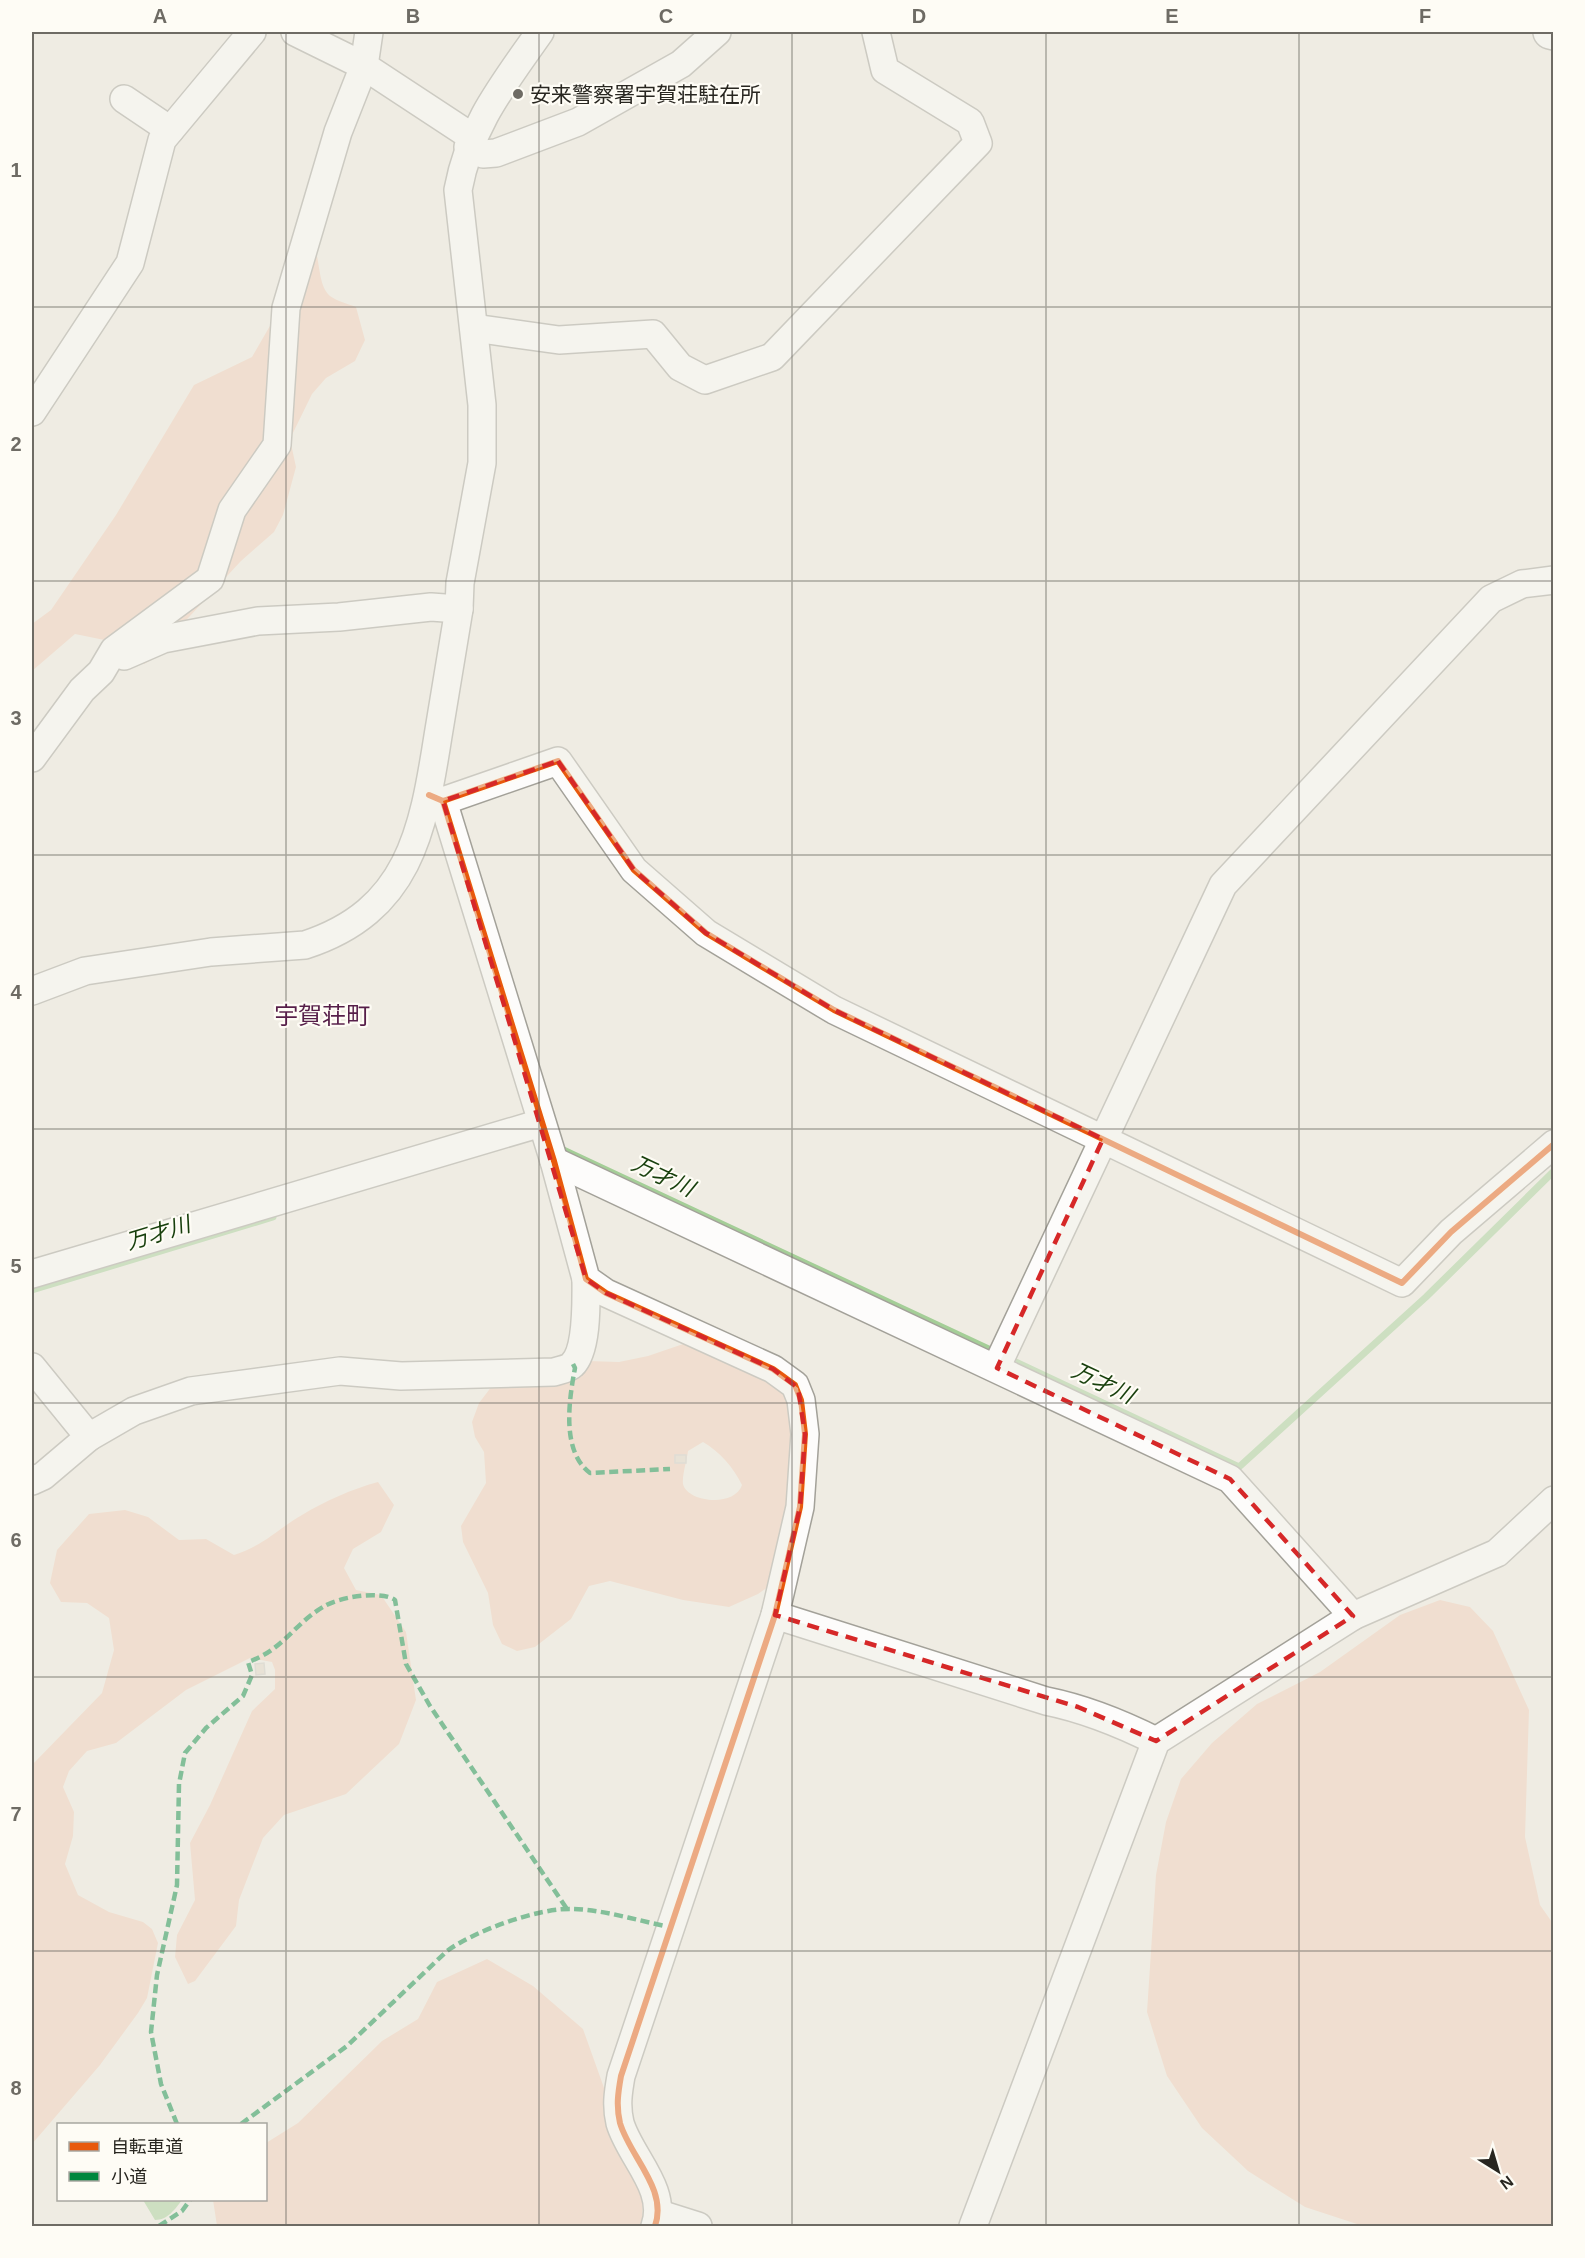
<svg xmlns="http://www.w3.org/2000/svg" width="1585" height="2258" viewBox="0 0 1585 2258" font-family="Arial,'Noto Sans JP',sans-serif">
	<rect width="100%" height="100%" fill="#efece3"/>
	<g fill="#f2cdb8" fill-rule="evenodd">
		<path d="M312 242C321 257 317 285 330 296 337 301 348 304 356 307L365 340 355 361 326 378 312 394 290 439 296 467 283 515 274 532 241 561 177 630 164 653 144 664 119 643 75 634 32 671V624L51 610 116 515 194 385 252 357 297 279Z"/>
		<path d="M689 1342 782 1388 789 1405 797 1454 772 1584 758 1594 729 1607 683 1600 610 1581 589 1586 571 1619 535 1647 517 1651 502 1644 493 1625 488 1593 463 1542 461 1526 486 1483 484 1452 475 1437 472 1422 479 1403 492 1386 588 1361 619 1362 648 1356ZM703 1442C719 1451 734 1468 742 1485 734 1508 687 1502 683 1484 682 1475 687 1460 688 1451Z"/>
		<path d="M378 1482 394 1505 381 1532 353 1549 344 1568 356 1590 381 1595 406 1632 416 1700 399 1744 346 1794 284 1815 263 1838 239 1900 236 1926 195 1981 188 1984 175 1957 177 1935 195 1900 190 1843 210 1805 252 1711 275 1689V1670L272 1662 250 1658 186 1690 116 1743 87 1751 69 1771 63 1787 74 1812 73 1836 65 1864 78 1895 109 1912 143 1922 152 1929 158 1943 147 1998 138 2013 100 2065 32 2144V1765L102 1693 114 1650 109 1618 87 1603 61 1602 50 1583 57 1550 89 1514 125 1510 148 1517 179 1540 206 1539 234 1555C266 1544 275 1531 302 1515 325 1501 352 1489 378 1482Z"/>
		<path d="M1440 1600 1470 1607 1493 1631 1529 1710 1525 1837 1540 1905 1554 1925 1553 2226H1363L1305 2207 1248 2171 1202 2128 1167 2076 1147 2012 1156 1875 1166 1822 1181 1779 1212 1743 1257 1704 1320 1672 1400 1615Z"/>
		<path d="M487 1959 533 1986 583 2029 643 2197 642 2226H217L213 2200H266V2143L298 2123 382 2041 418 2019 437 1982Z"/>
	</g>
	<path fill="#a4ce97" d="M143 2200H182C175 2209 168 2220 155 2220Z"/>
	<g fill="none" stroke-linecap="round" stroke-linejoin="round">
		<g stroke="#a4ce97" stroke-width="7">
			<path d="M559 1148 997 1353"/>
			<path d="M32 1290 273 1217"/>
			<path d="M1007 1358 1239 1467 1426 1297 1554 1171"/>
		</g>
	</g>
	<g fill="#e0d5c5" stroke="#cdc9c2" stroke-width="1.5">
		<rect x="675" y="1455" width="11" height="8"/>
		<path d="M264 1663 265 1674 256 1675 255 1664Z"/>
	</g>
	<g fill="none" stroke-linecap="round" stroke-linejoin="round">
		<g stroke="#a3a199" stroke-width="30">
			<g id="minor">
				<path d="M369 32 364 66 472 137"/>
				<path d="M124 99 170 130"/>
				<path d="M468 147 483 154 496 153 578 122 681 64 717 32"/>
				<path d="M474 328 559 340 653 334 680 367 705 380 772 357 978 143 970 122 885 70 876 32"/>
				<path d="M32 412 130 263 162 140 252 32"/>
				<path d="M124 656 163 639 258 621 339 617 431 607 459 609"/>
				<path d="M32 758 82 690 101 672 114 650 210 579 232 510 277 445 286 308 338 132 364 66 295 32"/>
				<path d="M429 795 443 801 558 761 634 870 706 933 834 1010 1402 1283 1451 1232 1554 1144"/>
				<path d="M443 801 554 1161 586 1279 606 1293 773 1369 795 1385 801 1400 805 1434 800 1507 775 1615 621 2076C618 2093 616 2106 620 2123 630 2157 668 2189 655 2226"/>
				<path d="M32 991 85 971 211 952 305 945C409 911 423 832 438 736 445 694 452 651 459 609L460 583 482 463V405L458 190C470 125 503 85 540 32"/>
				<path d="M554 1161 1230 1479 1353 1616"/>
				<path d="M32 1274 541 1123"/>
				<path d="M32 1367 89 1437 43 1476 32 1481"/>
				<path d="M996 1368 1223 885 1491 599 1522 584 1554 580"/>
				<path d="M89 1437 134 1411 191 1391 340 1371 401 1376 554 1372C560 1370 568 1369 572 1365 588 1350 586 1299 586 1279"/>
				<path d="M775 1615 1046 1701C1086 1709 1120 1723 1156 1741"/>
				<path d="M660 2214 698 2226"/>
				<path d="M973 2226 1156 1741 1353 1616 1497 1553 1554 1500"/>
			</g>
		</g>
		<g stroke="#a3a199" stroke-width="36">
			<path id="major" d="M1550 32 1554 33"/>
		</g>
		<use href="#minor" stroke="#fdfcfb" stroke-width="27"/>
		<use href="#major" stroke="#fdfcfb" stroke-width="33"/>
		<g stroke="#00873e" stroke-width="4.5" stroke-dasharray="9 4.5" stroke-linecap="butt">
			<path d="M573 1364 575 1368C569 1400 561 1451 590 1473L670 1469"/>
			<path d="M177 2124 161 2084 151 2032 157 1975 177 1885 179 1784 185 1753 206 1728 243 1696 252 1675 248 1662C283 1650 294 1624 323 1607 338 1597 381 1590 395 1600L406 1664 430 1706 567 1909"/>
			<path d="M241 2124 347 2046 447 1951C474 1931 540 1907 574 1909 605 1910 639 1921 670 1927"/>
			<path d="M159 2226 182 2211 190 2200"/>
		</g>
		<g stroke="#fefcf5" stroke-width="10">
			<g id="cycleway">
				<path d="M429 795 443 801 558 761 634 870 706 933 834 1010 1402 1283 1451 1232 1554 1144"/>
				<path d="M443 801 554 1161 586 1279 606 1293 773 1369 795 1385 801 1400 805 1434 800 1507 775 1615 621 2076C618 2093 616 2106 620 2123 630 2157 668 2189 655 2226"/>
			</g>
		</g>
		<use href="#cycleway" stroke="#e8590c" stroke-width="6"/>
	</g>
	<path d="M0 0H1585V2258H0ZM558 761 634 870 706 933 834 1010 1103 1139 997 1368 1230 1479 1353 1616 1156 1741 1078 1707 775 1615 800 1507 805 1434 798 1388 773 1369 606 1293 586 1279 443 801Z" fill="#efece3" fill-opacity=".55" fill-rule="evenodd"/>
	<path fill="none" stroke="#d62828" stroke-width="4.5" stroke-dasharray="12 8" stroke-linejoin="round" d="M558 761 634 870 706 933 834 1010 1103 1139 997 1368 1230 1479 1353 1616 1156 1741 1078 1707 775 1615 800 1507 805 1434 798 1388 773 1369 606 1293 586 1279 443 801Z"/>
	<path fill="none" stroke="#6e6b64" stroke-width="1.5" stroke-opacity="0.55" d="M286 32V2226M539 32V2226M792 32V2226M1046 32V2226M1299 32V2226M32 307H1554M32 581H1554M32 855H1554M32 1129H1554M32 1403H1554M32 1677H1554M32 1951H1554"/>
	<circle fill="#6e6b64" stroke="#fefcf5" stroke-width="2" cx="518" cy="94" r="6"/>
	<g text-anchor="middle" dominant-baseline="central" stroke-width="4.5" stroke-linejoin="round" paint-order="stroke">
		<g font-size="21" fill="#282620" stroke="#fefcf5" text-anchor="start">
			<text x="530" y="94">安来警察署宇賀荘駐在所</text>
		</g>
		<g font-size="22" font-style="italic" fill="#173f0c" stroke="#fefcf5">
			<text transform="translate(663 1176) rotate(25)">万才川</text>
			<text transform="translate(158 1233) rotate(-17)">万才川</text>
			<text transform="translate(1103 1383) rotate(25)">万才川</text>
		</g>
		<g font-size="24" fill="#561e49" stroke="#fefcf5">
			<text x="322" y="1015">宇賀荘町</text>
		</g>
	</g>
	<rect width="1585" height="2258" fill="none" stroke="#fefcf5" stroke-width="66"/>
	<rect x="57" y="2123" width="210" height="78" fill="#fefcf5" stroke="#a8a6a0" stroke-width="1.5"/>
	<rect x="69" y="2142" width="30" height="9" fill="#e8590c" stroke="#a8a6a0" stroke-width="1.5"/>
	<text x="111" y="2153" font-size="18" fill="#282620">自転車道</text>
	<rect x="69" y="2172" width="30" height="9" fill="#00873e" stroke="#a8a6a0" stroke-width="1.5"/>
	<text x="111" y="2183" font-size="18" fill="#282620">小道</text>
	<g transform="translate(1498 2171) rotate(143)" stroke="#fefcf5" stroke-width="4.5" paint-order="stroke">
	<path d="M0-4.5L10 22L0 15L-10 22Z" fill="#282620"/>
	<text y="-9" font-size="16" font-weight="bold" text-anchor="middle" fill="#282620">N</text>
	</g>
	<rect x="33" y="33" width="1519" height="2192" fill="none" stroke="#6e6b64" stroke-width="2"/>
	<g font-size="20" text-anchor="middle" font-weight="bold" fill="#6e6b64">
		<text x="160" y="23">A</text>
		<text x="413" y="23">B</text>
		<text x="666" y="23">C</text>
		<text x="919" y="23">D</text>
		<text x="1172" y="23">E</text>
		<text x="1425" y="23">F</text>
		<text x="16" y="177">1</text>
		<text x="16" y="451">2</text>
		<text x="16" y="725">3</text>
		<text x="16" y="999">4</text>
		<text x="16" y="1273">5</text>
		<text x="16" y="1547">6</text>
		<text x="16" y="1821">7</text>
		<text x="16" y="2095">8</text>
	</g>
</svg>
